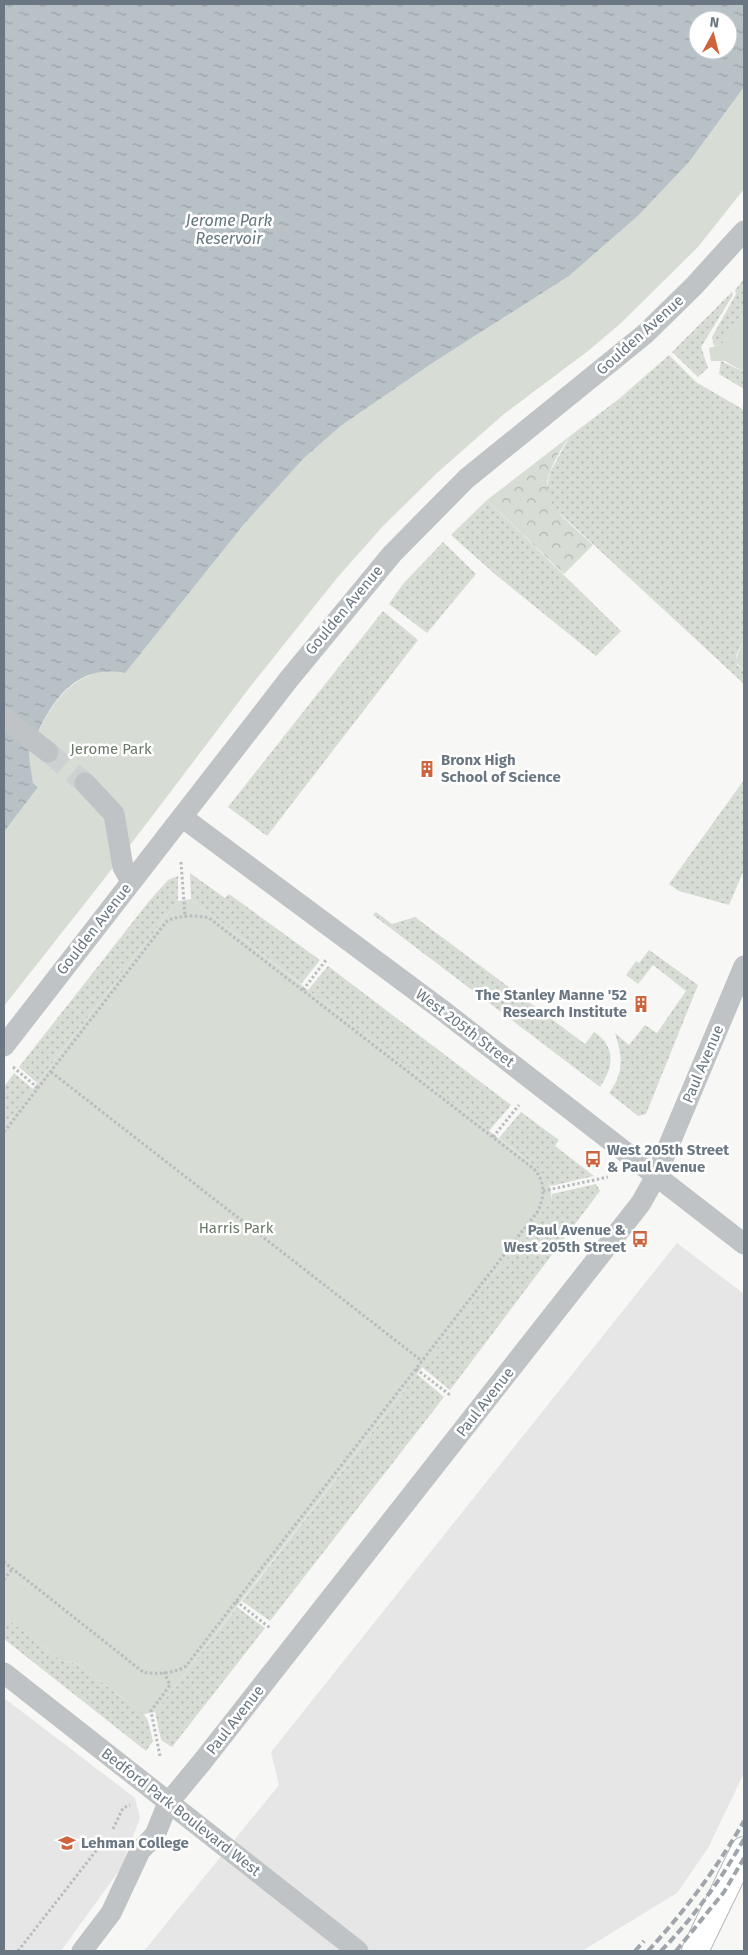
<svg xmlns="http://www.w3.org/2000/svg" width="748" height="1955" viewBox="0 0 748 1955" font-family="'Fira Sans',sans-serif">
	<defs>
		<pattern id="grass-dots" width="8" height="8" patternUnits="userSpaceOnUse" patternTransform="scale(1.25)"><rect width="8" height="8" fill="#d7dcd5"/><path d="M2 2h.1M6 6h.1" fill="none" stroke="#b2b7b2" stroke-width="1.8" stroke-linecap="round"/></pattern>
		<pattern id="forest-crowns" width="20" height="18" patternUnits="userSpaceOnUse" patternTransform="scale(1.25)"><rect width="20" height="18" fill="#d7dcd5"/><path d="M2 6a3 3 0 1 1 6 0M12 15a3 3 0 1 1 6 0" fill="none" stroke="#b2b7b2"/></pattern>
		<pattern id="water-ripples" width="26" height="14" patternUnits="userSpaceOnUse" patternTransform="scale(1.25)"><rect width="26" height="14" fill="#b8c1c6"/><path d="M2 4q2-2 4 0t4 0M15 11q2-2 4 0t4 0" fill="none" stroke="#9aa2a6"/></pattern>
	</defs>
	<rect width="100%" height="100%" fill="#f7f7f5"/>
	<g fill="#e5e6e5">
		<path d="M677 1243 744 1294V1773L708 1848 677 1893 582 1951H144L279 1785 271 1752Z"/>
		<path d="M4 1698 135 1798 140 1818 121 1868 61 1951H4Z"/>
	</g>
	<g fill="url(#grass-dots)">
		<path d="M744 279V310L722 344 714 346 712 337 736 294 735 290Z"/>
		<path d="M732 292 733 295 701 347 708 368 698 377 672 352Z"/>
		<path d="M669 355 696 382 744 410V639L736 656 737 665 744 671V684L554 508 546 492 550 472 570 436 620 398Z"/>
		<path d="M721 361 744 372V389L719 374Z"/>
		<path d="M487 500 621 631 596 656 496 575 451 535Z"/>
		<path d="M443 542 476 574 427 633 389 604 403 584Z"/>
		<path d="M383 611 418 640 267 836 228 807Z"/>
		<path d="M744 780V870L729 905 679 891 669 884Z"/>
		<path d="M190 873 225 898 229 894 320 960 301 984 191 899Z"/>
		<path d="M178 876V901L37 1083 19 1067 150 900 168 880Z"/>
		<path d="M376 912 392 924 415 917 585 1044 594 1032C616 1046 614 1067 600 1087L373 915Z"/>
		<path d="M649 950 698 985 646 1114 638 1116 609 1093C625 1072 622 1056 615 1033L629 1045 645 1025 657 1033 686 991 653 965 638 984 626 975 636 961 639 963Z"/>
		<path d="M328 966 511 1105 489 1131 308 990Z"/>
		<path d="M14 1073 33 1089 4 1126V1087Z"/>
		<path d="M521 1112 559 1140 555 1146 594 1176 551 1186 537 1168 499 1138Z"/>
		<path d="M596 1184 600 1191 450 1390 422 1367 551 1201 552 1194Z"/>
		<path d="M417 1374 444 1397 270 1621 242 1601Z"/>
		<path d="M237 1607 265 1628 172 1747 161 1740 155 1712Z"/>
		<path d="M4 1616 62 1661 78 1664 144 1714 148 1721 153 1741 146 1751 4 1639Z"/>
	</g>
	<path fill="url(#forest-crowns)" d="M570 436C529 496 547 502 593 545L564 574 487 500Z"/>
	<g fill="#d7dcd5">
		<path d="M744 87V189L698 247 621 323 588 351 504 414 437 473 383 526 337 578 250 687 112 869 4 1006V832L38 787 33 783C32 774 28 762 29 752 30 746 36 737 39 731 54 699 71 677 108 670L303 459 342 425 431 364 569 276 639 215 689 162Z"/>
		<path d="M744 310V372L725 361H711L709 348 722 344Z"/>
		<path d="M744 639V671L735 661Z"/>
		<path d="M191 899 537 1168C548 1178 552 1186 551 1201L155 1712 144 1714 78 1664 62 1661 4 1616V1126L178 901Z"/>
	</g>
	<path fill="url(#water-ripples)" fill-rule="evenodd" d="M4 4H744V87L689 162 639 215 569 276 431 364 342 425 303 459 244 524 125 673C82 665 57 692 40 728 37 735 30 745 29 753 29 762 32 774 33 783L38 787 4 832ZM698 20H728V50H698Z"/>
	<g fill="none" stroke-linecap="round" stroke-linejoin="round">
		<path stroke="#cdd1d2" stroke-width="21" stroke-dasharray="21 11" stroke-linecap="butt" d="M48 752 85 783"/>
		<g stroke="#b3b7ba" stroke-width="28">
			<path id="major" d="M695 1951 744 1850"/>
		</g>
		<g stroke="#b9bcbe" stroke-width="3" stroke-dasharray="2.5 2.5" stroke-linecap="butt">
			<path d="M181 862 185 917"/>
			<path d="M303 990 326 960"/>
			<path d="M13 1067 38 1088"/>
			<path d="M51 1072 422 1361"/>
			<path d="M4 1132 166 922C175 915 198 915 209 918L534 1169C545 1181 545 1196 538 1211L186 1666C176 1673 155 1675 143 1672L4 1562"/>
			<path d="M493 1137 519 1105"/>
			<path d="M543 1191 608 1177"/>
			<path d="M416 1369 450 1395"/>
			<path d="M4 1580 12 1569"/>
			<path d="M236 1601 270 1628"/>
			<path d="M160 1756 151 1711 170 1685 164 1672"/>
			<path d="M113 1829 123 1808 130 1805"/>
			<path d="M18 1951 99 1847"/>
		</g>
		<g stroke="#bfc3c6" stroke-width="21">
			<path d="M4 718 48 752"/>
			<path d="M85 783 114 814 123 867 131 881"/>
			<path d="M182 817 442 1010 744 1244"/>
			<path d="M4 1046 289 679 392 554 466 479 645 334 694 286 744 231"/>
			<path d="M4 1673 358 1951"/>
			<path d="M82 1951 111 1913 140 1851 155 1835 168 1803 202 1762 641 1203 656 1176 744 966"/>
		</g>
		<use href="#major" stroke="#fff" stroke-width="26"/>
		<g stroke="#9fa5aa" stroke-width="4" stroke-dasharray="8 4" stroke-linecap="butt">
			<path d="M635 1951 644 1941"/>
			<path d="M648 1951C685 1911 717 1868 744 1821"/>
			<path d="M661 1951C693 1918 721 1880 744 1839"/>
			<path d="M676 1951 724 1892 744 1858"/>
		</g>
	</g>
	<defs>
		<g id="building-bare" transform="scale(1.35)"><path d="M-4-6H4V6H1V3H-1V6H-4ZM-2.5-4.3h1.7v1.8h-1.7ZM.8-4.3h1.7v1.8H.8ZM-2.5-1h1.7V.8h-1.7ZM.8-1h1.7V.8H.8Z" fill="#ce643e" stroke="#fff" stroke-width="2.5" paint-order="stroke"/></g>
		<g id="bus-bare" transform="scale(1.35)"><path d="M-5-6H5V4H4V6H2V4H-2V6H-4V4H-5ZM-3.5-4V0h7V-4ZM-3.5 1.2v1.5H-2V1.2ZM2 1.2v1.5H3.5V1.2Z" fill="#ce643e" stroke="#fff" stroke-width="2.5" paint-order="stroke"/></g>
		<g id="university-bare" transform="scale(1.35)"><path d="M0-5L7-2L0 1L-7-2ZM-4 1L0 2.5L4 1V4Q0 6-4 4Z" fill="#ce643e" stroke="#fff" stroke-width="2.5" paint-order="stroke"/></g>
	</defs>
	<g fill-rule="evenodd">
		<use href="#building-bare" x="427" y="769"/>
		<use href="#building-bare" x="641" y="1004"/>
		<use href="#bus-bare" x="593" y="1159"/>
		<use href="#bus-bare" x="640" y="1239"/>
		<use href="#university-bare" x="67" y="1843"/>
	</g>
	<g text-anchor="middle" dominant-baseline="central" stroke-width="5" stroke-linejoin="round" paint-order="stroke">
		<g font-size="15" fill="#6a7782" stroke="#fff">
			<text transform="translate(640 335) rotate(-42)">Goulden Avenue</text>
			<text transform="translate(344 610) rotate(-50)">Goulden Avenue</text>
			<text transform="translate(94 929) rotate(-52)">Goulden Avenue</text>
			<text transform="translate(465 1028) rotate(37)">West 205th Street</text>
			<text transform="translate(703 1064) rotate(-67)">Paul Avenue</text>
			<text transform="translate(485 1402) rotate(-52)">Paul Avenue</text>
			<text transform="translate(235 1720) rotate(-52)">Paul Avenue</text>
			<text transform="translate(181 1812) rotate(38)">Bedford Park Boulevard West</text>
		</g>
		<g font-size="15" fill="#6b7a68" stroke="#fff">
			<text x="111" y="749">Jerome Park</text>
			<text x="236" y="1228">Harris Park</text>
		</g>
		<g font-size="15" font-weight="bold" fill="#6a7782" stroke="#fff" text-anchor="start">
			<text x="441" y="760">Bronx High<tspan x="441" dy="17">School of Science</tspan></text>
			<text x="627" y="995" text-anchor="end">The Stanley Manne '52<tspan x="627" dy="17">Research Institute</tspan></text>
			<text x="607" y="1150">West 205th Street<tspan x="607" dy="17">&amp; Paul Avenue</tspan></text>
			<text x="626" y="1230" text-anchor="end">Paul Avenue &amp;<tspan x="626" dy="17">West 205th Street</tspan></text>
			<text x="81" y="1843">Lehman College</text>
		</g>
		<g font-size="16" font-style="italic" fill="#66777e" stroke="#fff">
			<text x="229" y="220">Jerome Park<tspan x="229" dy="18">Reservoir</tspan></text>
		</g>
	</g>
	<rect width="748" height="1955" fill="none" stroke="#6a7782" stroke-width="10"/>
	<g transform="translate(713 35) rotate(7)"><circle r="24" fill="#ffffff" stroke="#c3c9cd"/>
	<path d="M0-4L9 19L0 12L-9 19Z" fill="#ce643e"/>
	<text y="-8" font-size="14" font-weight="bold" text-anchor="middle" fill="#6a7782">N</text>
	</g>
</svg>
